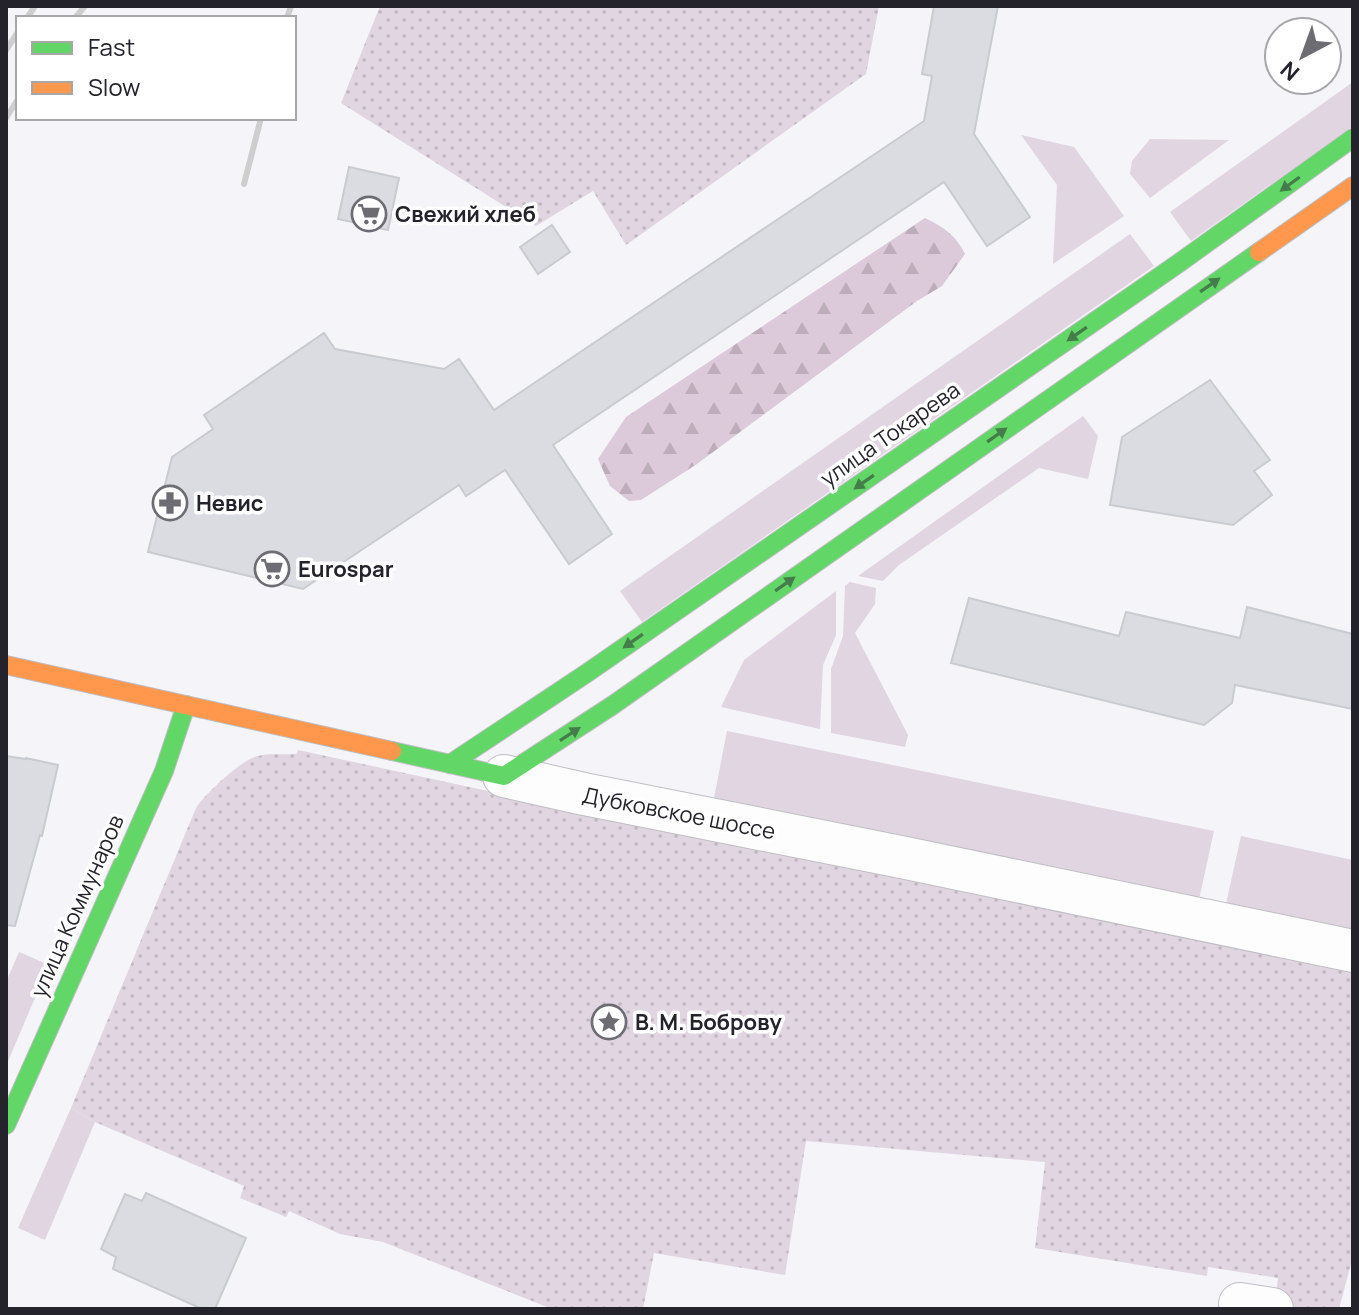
<svg xmlns="http://www.w3.org/2000/svg" width="1359" height="1315" viewBox="0 0 1359 1315" font-family="Manrope,sans-serif">
	<defs>
		<pattern id="forest-firs" width="22" height="20" patternUnits="userSpaceOnUse" patternTransform="scale(2)"><rect width="22" height="20" fill="#dcc9d9"/><path d="M5 1l3.5 6h-7zM16 11l3.5 6h-7z" fill="#bdacba"/></pattern>
		<pattern id="park-dots" width="8" height="8" patternUnits="userSpaceOnUse" patternTransform="scale(2)"><rect width="8" height="8" fill="#e1d5e1"/><path d="M2 2h.1M6 6h.1" fill="none" stroke="#c1b7c1" stroke-width="1.8" stroke-linecap="round"/></pattern>
	</defs>
	<rect width="100%" height="100%" fill="#f4f4f9"/>
	<g fill="#e1d5e1">
		<path d="M1353 82V126L1191 241 1170 212Z"/>
		<path d="M1021 135 1074 147 1124 216 1053 264 1057 185Z"/>
		<path d="M1150 139 1229 140 1150 198 1130 174 1132 161Z"/>
		<path d="M1130 234 1154 266 642 622 620 591Z"/>
		<path d="M1083 416 1098 436 1088 479 1039 468 899 565 883 581 858 576Z"/>
		<path d="M850 582 876 588 875 604 855 633 908 735 905 747 831 733V669L843 636 845 586Z"/>
		<path d="M836 591V635L823 665 820 729 721 707 744 660Z"/>
		<path d="M727 731 1214 831 1198 904 713 803Z"/>
		<path d="M1241 836 1353 860V940L1224 913Z"/>
		<path d="M19 952 49 965 6 1066V982Z"/>
		<path d="M71 1108 95 1122 45 1240 18 1228Z"/>
	</g>
	<path fill="url(#forest-firs)" d="M925 218C943 227 956 235 965 254L942 286 917 301 697 464 641 500 629 501 610 486 598 459 626 417Z"/>
	<g fill="url(#park-dots)">
		<path d="M380 6H879L866 74 626 245 593 191 536 226 341 103Z"/>
		<path d="M298 750 687 834 1353 973V1256L1339 1309H1309L1275 1304 1278 1278 1208 1267 1207 1276 1035 1248 1045 1162 806 1141 785 1275 654 1253 643 1309H552L383 1242 340 1234 289 1211 286 1217 240 1198 244 1186 95 1122 71 1108 196 808C205 794 242 759 258 756 270 753 284 755 296 754Z"/>
	</g>
	<g fill="#dadce2" stroke="#cacbd1" stroke-width="2">
		<path d="M934 6H998L974 134 1030 217 987 246 944 182 553 445 612 534 569 564 505 470 466 496 459 485 303 589 148 552 172 457 213 429 204 415 324 333 335 349 444 369 459 359 494 410 924 121 932 76 922 74Z"/>
		<path d="M349 167 399 178 388 230 338 219Z"/>
		<path d="M552 225 570 252 538 274 520 247Z"/>
		<path d="M1210 380 1270 460 1254 471 1272 495 1233 525 1110 505 1122 437Z"/>
		<path d="M969 598 1119 636 1126 612 1240 638 1247 607 1353 634V709L1235 685 1232 703 1204 725 951 663Z"/>
		<path d="M6 756 26 759V758L58 765 42 836 40 835 15 926 6 925Z"/>
		<path d="M146 1193 246 1238 215 1309H202L113 1269 116 1257 101 1249 125 1194 142 1201Z"/>
	</g>
	<g fill="none" stroke-linecap="round" stroke-linejoin="round">
		<g stroke="#bfbec4" stroke-width="44">
			<g id="street">
				<path d="M504 776 584 794 901 857 1353 951"/>
				<path d="M1240 1304 1272 1309"/>
			</g>
		</g>
		<g stroke="#bfbec4" stroke-width="20">
			<g id="fast">
				<path d="M392 751 504 776 613 705 1259 252"/>
				<path d="M450 764 587 673 1179 263 1353 138"/>
				<path d="M6 1125 164 771 186 705"/>
			</g>
		</g>
		<g stroke="#bfbec4" stroke-width="20">
			<g id="slow">
				<path d="M1259 252 1353 186"/>
				<path d="M6 665 392 751"/>
			</g>
		</g>
		<use href="#street" stroke="#fdfdfe" stroke-width="42"/>
		<use href="#fast" stroke="#63d668" stroke-width="18"/>
		<use href="#slow" stroke="#ff974d" stroke-width="18"/>
		<g stroke="#cececf" stroke-width="6">
			<path d="M27 18 35 6"/>
			<path d="M75 18 85 6"/>
			<path d="M287 18 291 6"/>
			<path d="M6 50 18 32"/>
			<path d="M6 118 18 99"/>
			<path d="M244 184 261 118"/>
		</g>
	</g>
	<defs><path id="oneway-solid" d="M-6-.8H1V-3.2L6.5 0L1 3.2V.8H-6Z" transform="scale(2)"/></defs>
	<g fill="#447c4a">
		<use href="#oneway-solid" transform="translate(1290 184) rotate(144)"/>
		<use href="#oneway-solid" transform="translate(1210 285) rotate(-35)"/>
		<use href="#oneway-solid" transform="translate(1077 334) rotate(145)"/>
		<use href="#oneway-solid" transform="translate(997 435) rotate(-35)"/>
		<use href="#oneway-solid" transform="translate(864 482) rotate(145)"/>
		<use href="#oneway-solid" transform="translate(785 584) rotate(-35)"/>
		<use href="#oneway-solid" transform="translate(633 641) rotate(145)"/>
		<use href="#oneway-solid" transform="translate(570 734) rotate(-33)"/>
	</g>
	<defs>
		<g id="supermarket-ring" transform="scale(1.8)"><circle r="9.5" fill="#fff" stroke="#6d6c73" stroke-width="1.5"/><path d="M-6-5.5h2.5l.6 2H6L4.5 2H-2.5L-4.4-4H-6ZM-1.5 3.2a1.3 1.3 0 1 0 .1 0ZM3 3.2a1.3 1.3 0 1 0 .1 0Z" fill="#6d6c73"/></g>
		<g id="pharmacy-ring" transform="scale(1.8)"><circle r="9.5" fill="#fff" stroke="#6d6c73" stroke-width="1.5"/><path d="M-2-6h4v4h4v4h-4v4h-4v-4h-4v-4h4Z" fill="#6d6c73"/></g>
		<g id="sight-ring" transform="scale(1.8)"><circle r="9.5" fill="#fff" stroke="#6d6c73" stroke-width="1.5"/><path d="M0-6L1.8-2.2L6-1.7L2.9 1.2L3.7 5.4L0 3.3L-3.7 5.4L-2.9 1.2L-6-1.7L-1.8-2.2Z" fill="#6d6c73"/></g>
	</defs>
	<g fill-rule="evenodd">
		<use href="#supermarket-ring" x="369" y="214"/>
		<use href="#pharmacy-ring" x="170" y="503"/>
		<use href="#supermarket-ring" x="272" y="569"/>
		<use href="#sight-ring" x="609" y="1022"/>
	</g>
	<g text-anchor="middle" dominant-baseline="central" stroke-width="7" stroke-linejoin="round" paint-order="stroke">
		<g font-size="22" font-weight="bold" fill="#24232b" stroke="#fff" text-anchor="start">
			<text x="395" y="214">Свежий хлеб</text>
			<text x="196" y="503">Невис</text>
			<text x="298" y="569">Eurospar</text>
			<text x="635" y="1022">В. М. Боброву</text>
		</g>
		<g font-size="22" fill="#24232b" stroke="#fff">
			<text transform="translate(890 434) rotate(-35)">улица Токарева</text>
			<text transform="translate(679 813) rotate(11)">Дубковское шоссе</text>
			<text transform="translate(77 906) rotate(-66)">улица Коммунаров</text>
		</g>
	</g>
	<rect width="1359" height="1315" fill="none" stroke="#24232b" stroke-width="16"/>
	<rect x="16" y="16" width="280" height="104" fill="#ffffff" stroke="#a7a7aa" stroke-width="2"/>
	<rect x="32" y="42" width="40" height="12" fill="#63d668" stroke="#a7a7aa" stroke-width="2"/>
	<text x="88" y="56" font-size="24" fill="#24232b">Fast</text>
	<rect x="32" y="82" width="40" height="12" fill="#ff974d" stroke="#a7a7aa" stroke-width="2"/>
	<text x="88" y="96" font-size="24" fill="#24232b">Slow</text>
	<g transform="translate(1303 56) rotate(221)"><circle r="38" fill="#ffffff" stroke="#a7a7aa" stroke-width="2"/>
	<path d="M0-6L14 30L0 20L-14 30Z" fill="#6d6c73"/>
	<text y="-12" font-size="22" font-weight="bold" text-anchor="middle" fill="#24232b">N</text>
	</g>
</svg>
